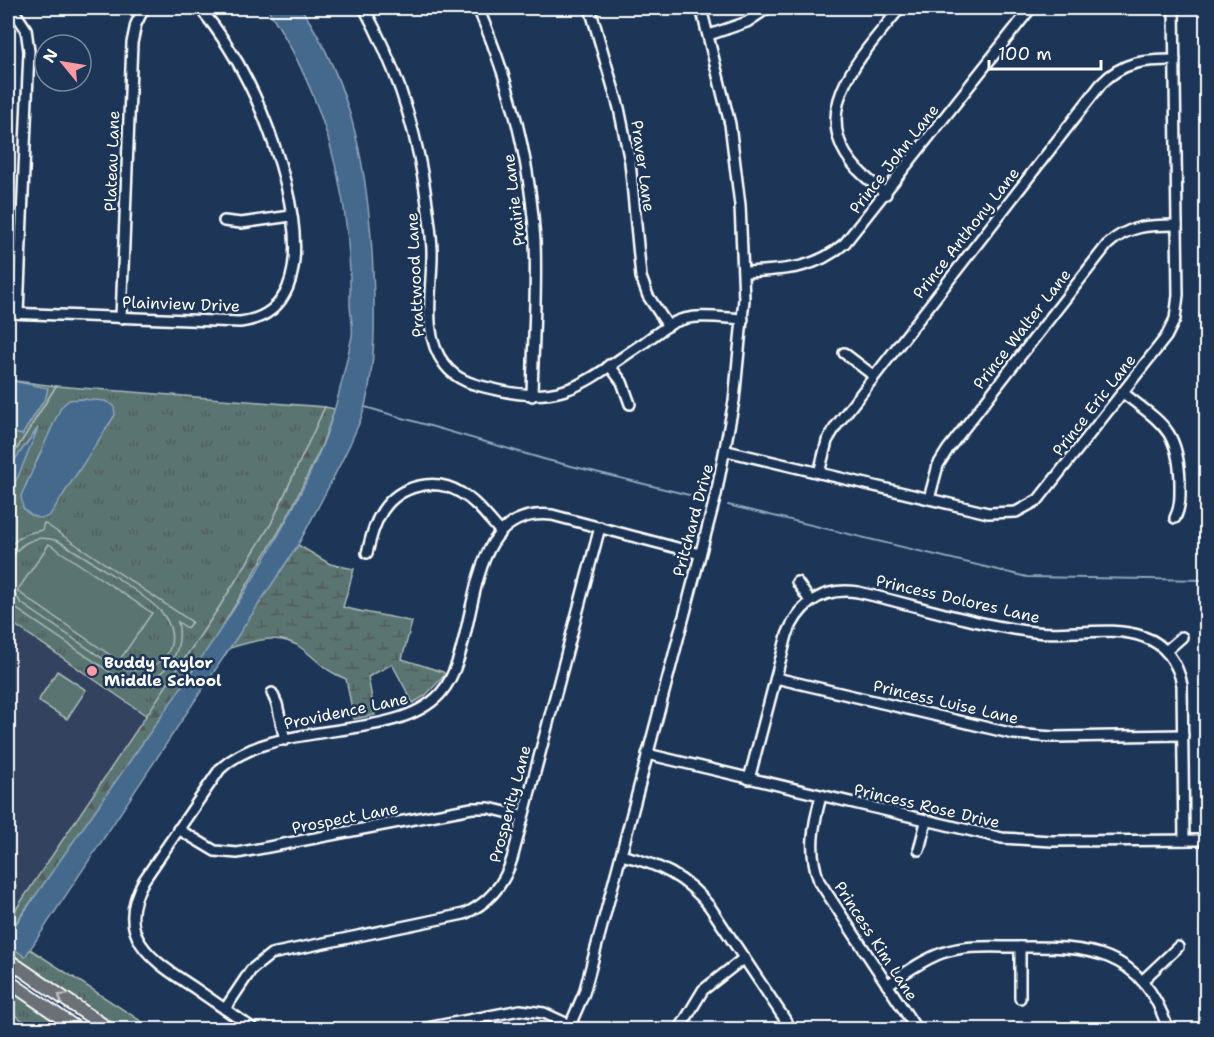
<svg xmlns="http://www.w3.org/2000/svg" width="1214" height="1037" viewBox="0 0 1214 1037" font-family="'Shantell Sans',sans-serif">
	<defs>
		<pattern id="grass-tufts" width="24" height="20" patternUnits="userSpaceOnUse" patternTransform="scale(1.5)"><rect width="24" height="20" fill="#5a7471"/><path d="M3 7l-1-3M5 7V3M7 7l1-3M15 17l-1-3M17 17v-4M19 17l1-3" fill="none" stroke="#525c5b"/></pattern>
		<pattern id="forest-firs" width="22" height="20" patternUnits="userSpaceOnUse" patternTransform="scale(1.5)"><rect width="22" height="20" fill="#5a7471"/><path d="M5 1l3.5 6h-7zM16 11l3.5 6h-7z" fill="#525c5b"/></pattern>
		<pattern id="wetland-marsh" width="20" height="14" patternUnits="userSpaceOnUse" patternTransform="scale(1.5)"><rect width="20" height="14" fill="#5a7471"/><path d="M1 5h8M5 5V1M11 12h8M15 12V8" fill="none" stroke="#525c5b"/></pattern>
	</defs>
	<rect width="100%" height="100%" fill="#1d3557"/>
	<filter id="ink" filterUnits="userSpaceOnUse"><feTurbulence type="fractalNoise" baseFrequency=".0167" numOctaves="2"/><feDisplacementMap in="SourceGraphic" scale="12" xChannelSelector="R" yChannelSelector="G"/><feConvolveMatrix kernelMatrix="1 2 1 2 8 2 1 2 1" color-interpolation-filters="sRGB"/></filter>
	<g filter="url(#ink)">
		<path fill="#32425e" d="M56 386 325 407 220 606 8 921V463Z"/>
		<g fill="url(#grass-tufts)" stroke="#acbab8" stroke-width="1.5">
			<path d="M56 386 325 407 271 524 220 606 147 716 8 620V463Z"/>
			<path d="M8 944 25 956 30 949 153 1029H117L8 956Z"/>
			<path d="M8 986 72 1029H34L8 1010Z"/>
		</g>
		<path fill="url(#forest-firs)" stroke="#acbab8" stroke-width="1.5" d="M325 407 335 409 321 447 288 516 212 644 73 845 8 933V921L220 606 271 524Z"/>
		<path fill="url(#wetland-marsh)" stroke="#acbab8" stroke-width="1.5" d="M298 545 330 564 354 569 343 607C366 614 389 615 412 622L402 659 443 672 445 675 425 696 413 703 392 664 368 677 375 715 354 719 346 679C325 671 321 663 304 650 281 631 252 641 227 649Z"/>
		<g fill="#5a7471" stroke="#acbab8" stroke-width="1.5">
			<path d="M8 380 56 386 8 463Z"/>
			<path d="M44 523 192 622 187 628 178 622C186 659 156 691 119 678L8 603V573L10 587 21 603 111 664C149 684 190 651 163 614 151 598 79 553 58 541 34 532 12 546 8 571L9 546 25 534 42 530Z"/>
			<path d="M49 544 152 613 119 661 17 591Z"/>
			<path d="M57 671 86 690 67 719 38 701Z"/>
		</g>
		<g fill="#45698c" stroke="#8fa5ba" stroke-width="1.5">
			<path d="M267 8H301C354 87 369 177 373 271 375 315 376 363 365 406 362 419 355 432 350 444 334 478 316 511 298 545L25 957 8 944 9 934C56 865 105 797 153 728 215 639 280 547 322 446 336 411 344 373 352 336 354 324 349 311 350 299 352 196 324 94 267 8Z"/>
			<path d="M8 380 48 388 46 397 22 435 8 431Z"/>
			<path d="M80 399 105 401 114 406 115 415 50 515C41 522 30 516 23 508L21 496 61 407 69 400Z"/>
			<path d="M38 428 18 477 11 487 8 505V469Z"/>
			<path d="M8 877 14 881 16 887 8 903Z"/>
		</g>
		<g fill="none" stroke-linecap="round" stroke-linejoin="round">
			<g stroke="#8fa5ba" stroke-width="2">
				<path d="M365 407 547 460 701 498"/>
				<path d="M728 505 1027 577 1206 580"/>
			</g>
			<g stroke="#fff" stroke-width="14">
				<g id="minor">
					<path d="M12 8 26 29 29 51 18 313"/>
					<path d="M364 8C393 61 413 118 423 178 427 202 431 226 432 250 433 287 420 334 445 365 457 381 475 385 493 389 566 407 587 380 645 342 655 335 664 327 675 322 695 313 722 318 743 319"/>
					<path d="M478 8C510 82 530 160 535 241 537 293 533 345 532 396"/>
					<path d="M590 8 619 108 630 162 641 277 648 296 668 326"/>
					<path d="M709 35 747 22 768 8"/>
					<path d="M886 194C874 184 861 175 852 163 807 107 867 50 900 8"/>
					<path d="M224 221 241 223 291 216"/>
					<path d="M744 272C782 270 815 270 845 243L1031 8"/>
					<path d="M8 313 240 322C341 310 276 138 249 84 236 57 219 31 200 8"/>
					<path d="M121 318 132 43 136 24 144 8"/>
					<path d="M844 353 874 376"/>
					<path d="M609 365 622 382 630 404"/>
					<path d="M1122 392C1161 423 1178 428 1180 481 1180 494 1181 506 1175 518"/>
					<path d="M727 451 988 513 1016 512 1038 500 1166 337 1175 319 1178 295 1174 8"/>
					<path d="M819 473 827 441 836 426 1101 84C1123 61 1145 60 1175 60"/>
					<path d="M929 499 938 465 948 449 1107 245C1128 225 1150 225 1177 225"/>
					<path d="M367 553C371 538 374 523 383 510 400 485 435 477 461 493 477 502 488 518 500 531"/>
					<path d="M797 582 810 601"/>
					<path d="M1166 651 1182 637"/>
					<path d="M776 678 1014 734 1053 737 1183 735"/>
					<path d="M272 693 277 704 285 740"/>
					<path d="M647 754 1002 838 1052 841 1206 840"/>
					<path d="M749 779 787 635C800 602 824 587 858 592 915 605 976 625 1034 632 1067 636 1113 625 1144 637 1165 644 1178 663 1182 685L1184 840"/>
					<path d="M821 796C813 826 808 851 819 881L917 1030"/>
					<path d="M178 829 215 851 237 853 472 808H489L522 816"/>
					<path d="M919 850 926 822"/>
					<path d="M621 855C658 864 686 876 710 907L792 1030"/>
					<path d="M1020 947V998"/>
					<path d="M1142 981 1178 947"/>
					<path d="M887 985C904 974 922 960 942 953 965 945 990 947 1015 947 1086 946 1143 948 1168 1030"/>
					<path d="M225 1009 251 970 271 954 464 914C489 903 504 885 512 859L600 527"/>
					<path d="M255 1030C234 1015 213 1001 193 987 151 960 113 935 144 880L220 769C276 717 394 744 440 694 484 645 457 506 552 515L700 554"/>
					<path d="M416 1030 520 1010 544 1013 570 1025"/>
					<path d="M568 1030 584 993 621 855 716 495 734 401 744 299 740 205 730 124 701 8"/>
					<path d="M679 1030 703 990 744 958"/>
				</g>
			</g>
			<g stroke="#fff" stroke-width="16">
				<g id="major">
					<path d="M8 960 110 1030"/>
					<path d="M8 981 79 1030"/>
				</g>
			</g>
			<use href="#minor" stroke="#1d3557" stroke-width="9"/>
			<use href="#major" stroke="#6b6f74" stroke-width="12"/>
		</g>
		<defs><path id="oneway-chevron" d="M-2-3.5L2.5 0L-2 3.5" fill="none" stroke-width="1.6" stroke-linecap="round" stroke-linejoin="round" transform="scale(1.5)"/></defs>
		<use stroke="#bcbec0" href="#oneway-chevron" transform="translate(62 997) rotate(-146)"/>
	</g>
	<circle fill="#ff9aa2" stroke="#1d3557" stroke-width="2" cx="92" cy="671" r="6"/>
	<g text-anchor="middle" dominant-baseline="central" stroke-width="5" stroke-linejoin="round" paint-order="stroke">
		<g font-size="16" fill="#fff" stroke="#1d3557">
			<text transform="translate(894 159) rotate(-52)">Prince John Lane</text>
			<text transform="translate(112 161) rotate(-88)">Plateau Lane</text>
			<text transform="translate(643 166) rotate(82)">Praver Lane</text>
			<text transform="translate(514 200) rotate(-97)">Prairie Lane</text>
			<text transform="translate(966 233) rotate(-52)">Prince Anthony Lane</text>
			<text transform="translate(415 275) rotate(-93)">Prattwood Lane</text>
			<text transform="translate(181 304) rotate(2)">Plainview Drive</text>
			<text transform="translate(1022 329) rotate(-52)">Prince Walter Lane</text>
			<text transform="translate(1094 405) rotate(-52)">Prince Eric Lane</text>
			<text transform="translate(693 520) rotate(-75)">Pritchard Drive</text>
			<text transform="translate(958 599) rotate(13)">Princess Dolores Lane</text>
			<text transform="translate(946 702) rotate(13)">Princess Luise Lane</text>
			<text transform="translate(346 711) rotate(-12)">Providence Lane</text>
			<text transform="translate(510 804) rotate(-75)">Prosperity Lane</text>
			<text transform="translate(927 806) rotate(13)">Princess Rose Drive</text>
			<text transform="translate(345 818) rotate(-11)">Prospect Lane</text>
			<text transform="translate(876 941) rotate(57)">Princess Kim Lane</text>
		</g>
		<g font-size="16" font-weight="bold" fill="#fff" stroke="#1d3557" text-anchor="start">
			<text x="104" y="662">Buddy Taylor<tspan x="104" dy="18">Middle School</tspan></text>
		</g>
	</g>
	<rect width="1214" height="1037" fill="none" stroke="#1d3557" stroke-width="30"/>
	<rect x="15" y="15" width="1184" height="1007" fill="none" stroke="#fff" stroke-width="2" filter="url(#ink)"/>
	<g transform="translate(63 63) rotate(300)"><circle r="28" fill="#1d3557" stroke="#77869a" stroke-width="1.5"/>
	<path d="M0-4.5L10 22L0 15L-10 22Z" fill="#ff9aa2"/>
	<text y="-9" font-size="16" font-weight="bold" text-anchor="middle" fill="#ffffff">N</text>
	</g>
	<path d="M989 60v9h112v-9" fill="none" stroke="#ffffff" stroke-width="3"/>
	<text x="998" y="60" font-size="18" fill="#ffffff" stroke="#1d3557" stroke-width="4.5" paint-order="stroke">100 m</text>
</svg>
